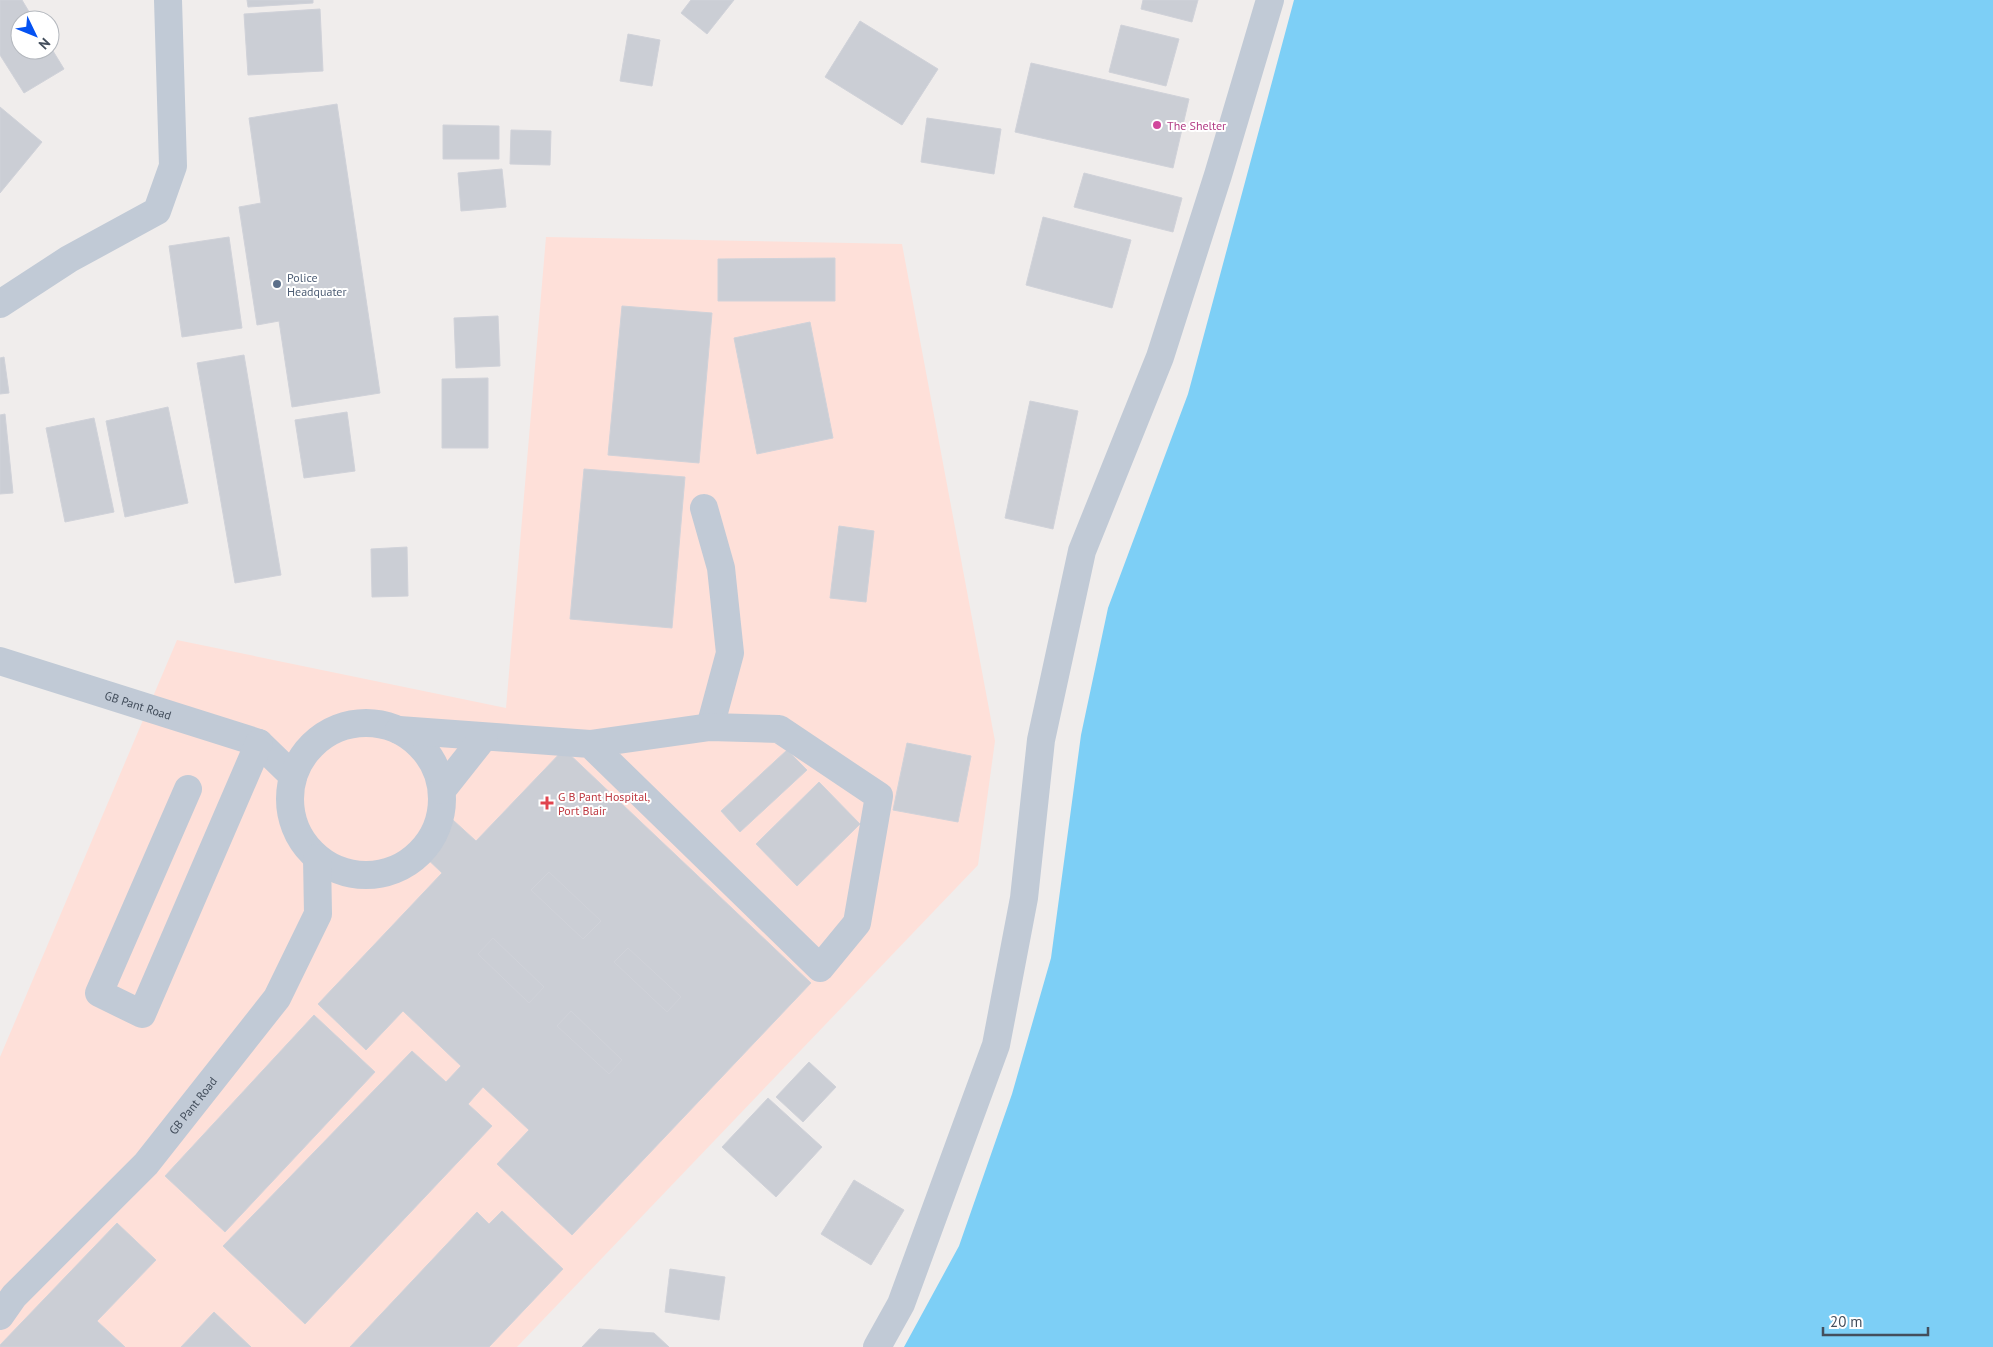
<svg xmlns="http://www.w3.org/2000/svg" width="1993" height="1347" viewBox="0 0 1993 1347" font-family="'PT Sans',sans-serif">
	<rect width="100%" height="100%" fill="#f0edec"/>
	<path fill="#fee0d9" d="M546 237 902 244 995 741 978 865 517 1347H0V1057L177 640 506 708Z"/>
	<path fill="#7dcff6" d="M1294 0H1993V1347H904L959 1246 1012 1094 1051 958 1081 735 1108 608 1188 394Z"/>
	<g fill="#cbced5" stroke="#d0d2d9">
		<path d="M0 0H22L34 20H20V50H50V46L64 69 24 93 0 55Z"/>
		<path d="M247 0H313V3L248 7Z"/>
		<path d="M691 0H734L707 34 681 13Z"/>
		<path d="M1143 0H1198L1192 22 1141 9Z"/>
		<path d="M320 9 323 71 248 75 244 14Z"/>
		<path d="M860 21 938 69 902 125 825 77Z"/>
		<path d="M1121 25 1179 39 1166 86 1109 72Z"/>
		<path d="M628 34 660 40 652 86 620 81Z"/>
		<path d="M1031 63 1189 99 1173 168 1015 132Z"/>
		<path d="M337 104 380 393 292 407 279 321 257 325 239 207 261 203 249 118Z"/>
		<path d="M0 107 42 142 0 193Z"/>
		<path d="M927 118 1001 129 994 174 921 162Z"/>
		<path d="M443 125 499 126V159H443Z"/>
		<path d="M511 130 551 131 550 165 510 164Z"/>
		<path d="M502 169 506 207 461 211 458 173Z"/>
		<path d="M1084 173 1182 198 1173 232 1074 207Z"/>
		<path d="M1043 217 1131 240 1112 308 1026 285Z"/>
		<path d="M229 237 242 328 182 337 169 246Z"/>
		<path d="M835 258V301H718V259Z"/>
		<path d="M622 306 712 313 699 463 608 455Z"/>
		<path d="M498 316 500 366 456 368 454 318Z"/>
		<path d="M810 322 833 438 757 454 734 338Z"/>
		<path d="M244 355 281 575 235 583 197 363Z"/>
		<path d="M4 357 9 393 0 394V358Z"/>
		<path d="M488 378V448H442V379Z"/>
		<path d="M1030 401 1078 411 1053 529 1005 518Z"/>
		<path d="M168 407 188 503 125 517 106 421Z"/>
		<path d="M347 412 355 471 304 478 295 420Z"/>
		<path d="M5 414 13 493 0 494V415Z"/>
		<path d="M94 418 114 512 65 522 46 428Z"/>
		<path d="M584 469 685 477 672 628 570 619Z"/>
		<path d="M839 526 874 531 866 602 830 598Z"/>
		<path d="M407 547 408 596 372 597 371 549Z"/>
		<path d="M907 743 971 756 958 822 893 810Z"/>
		<path d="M564 749 811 983 572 1235 497 1164 529 1130 483 1087 468 1104 492 1126 305 1324 223 1246 412 1051 446 1082 461 1066 403 1011 366 1050 318 1004 442 873 421 853 453 820 476 841Z"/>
		<path d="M787 750 807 770 740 832 721 811Z"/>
		<path d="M819 782 860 824 797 886 756 844Z"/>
		<path d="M549 872 601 921 583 939 531 890Z"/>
		<path d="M493 938 544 987 529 1003 478 954Z"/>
		<path d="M628 948 681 997 667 1012 614 962Z"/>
		<path d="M571 1011 622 1060 609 1074 557 1026Z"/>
		<path d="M314 1015 375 1072 225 1232 165 1176Z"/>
		<path d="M809 1062 836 1087 803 1122 776 1097Z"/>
		<path d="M768 1098 822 1147 776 1197 722 1147Z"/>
		<path d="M854 1180 904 1210 871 1265 821 1234Z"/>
		<path d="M502 1211 563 1269 489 1347H350L477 1212 489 1224Z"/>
		<path d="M117 1223 156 1260 97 1321 125 1347H0V1345Z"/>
		<path d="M670 1269 725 1277 719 1320 665 1312Z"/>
		<path d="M214 1312 251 1347H181Z"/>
		<path d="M599 1329 654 1333 669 1347H582Z"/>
	</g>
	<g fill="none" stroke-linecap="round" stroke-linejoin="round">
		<g stroke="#c1cad6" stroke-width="28">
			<path d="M0 304 69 259 157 211 173 166 168 0"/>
			<path d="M704 508 721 568 730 653 710 727"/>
			<path id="s1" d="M0 661 259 743 293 776"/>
			<circle cx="366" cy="799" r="76"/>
			<path d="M399 730 590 744 820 968 857 923 879 796 779 729 710 727 590 744"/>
			<path d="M188 789 99 993 142 1014 259 743"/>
			<path d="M442 790 484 737"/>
			<path id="s2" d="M0 1316 14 1296 146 1164 277 998 318 914 317 858"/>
			<path d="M877 1347 901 1304 996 1045 1024 898 1041 740 1082 551 1160 357 1218 175 1270 0"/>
		</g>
	</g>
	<circle fill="#d1479c" stroke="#fff" stroke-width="2" cx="1157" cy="125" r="5"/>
	<circle fill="#5c6f8a" stroke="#fff" stroke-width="2" cx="277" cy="284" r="5"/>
	<path fill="#e0444e" stroke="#fff" stroke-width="2" d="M544.5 795.5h5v5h5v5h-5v5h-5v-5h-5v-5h5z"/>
	<g text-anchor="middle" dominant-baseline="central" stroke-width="4" stroke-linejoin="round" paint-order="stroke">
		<g font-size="12" fill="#b23c85" stroke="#fff" text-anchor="start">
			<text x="1167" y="125">The Shelter</text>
		</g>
		<g font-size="12" fill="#4e5e75" stroke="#fff" text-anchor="start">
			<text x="287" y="277">Police<tspan x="287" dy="14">Headquater</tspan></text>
		</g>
		<g font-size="12" fill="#434e5c" stroke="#fff">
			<text stroke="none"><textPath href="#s1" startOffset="145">GB Pant Road</textPath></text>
			<text stroke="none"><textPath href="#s2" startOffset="286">GB Pant Road</textPath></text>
		</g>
		<g font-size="12" fill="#be3a42" stroke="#fff" text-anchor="start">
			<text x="558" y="796">G B Pant Hospital,<tspan x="558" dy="14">Port Blair</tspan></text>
		</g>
	</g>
	<g transform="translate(35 35) rotate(133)"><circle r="24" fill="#ffffff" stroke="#b4b8be"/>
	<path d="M0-4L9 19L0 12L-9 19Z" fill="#0552f2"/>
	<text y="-8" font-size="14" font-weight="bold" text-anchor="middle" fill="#434e5c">N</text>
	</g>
	<path d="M1823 1327v8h105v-8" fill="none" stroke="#434e5c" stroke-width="2.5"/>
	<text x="1830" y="1327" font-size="15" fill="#434e5c" stroke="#ffffff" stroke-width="4" paint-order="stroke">20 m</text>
</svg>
